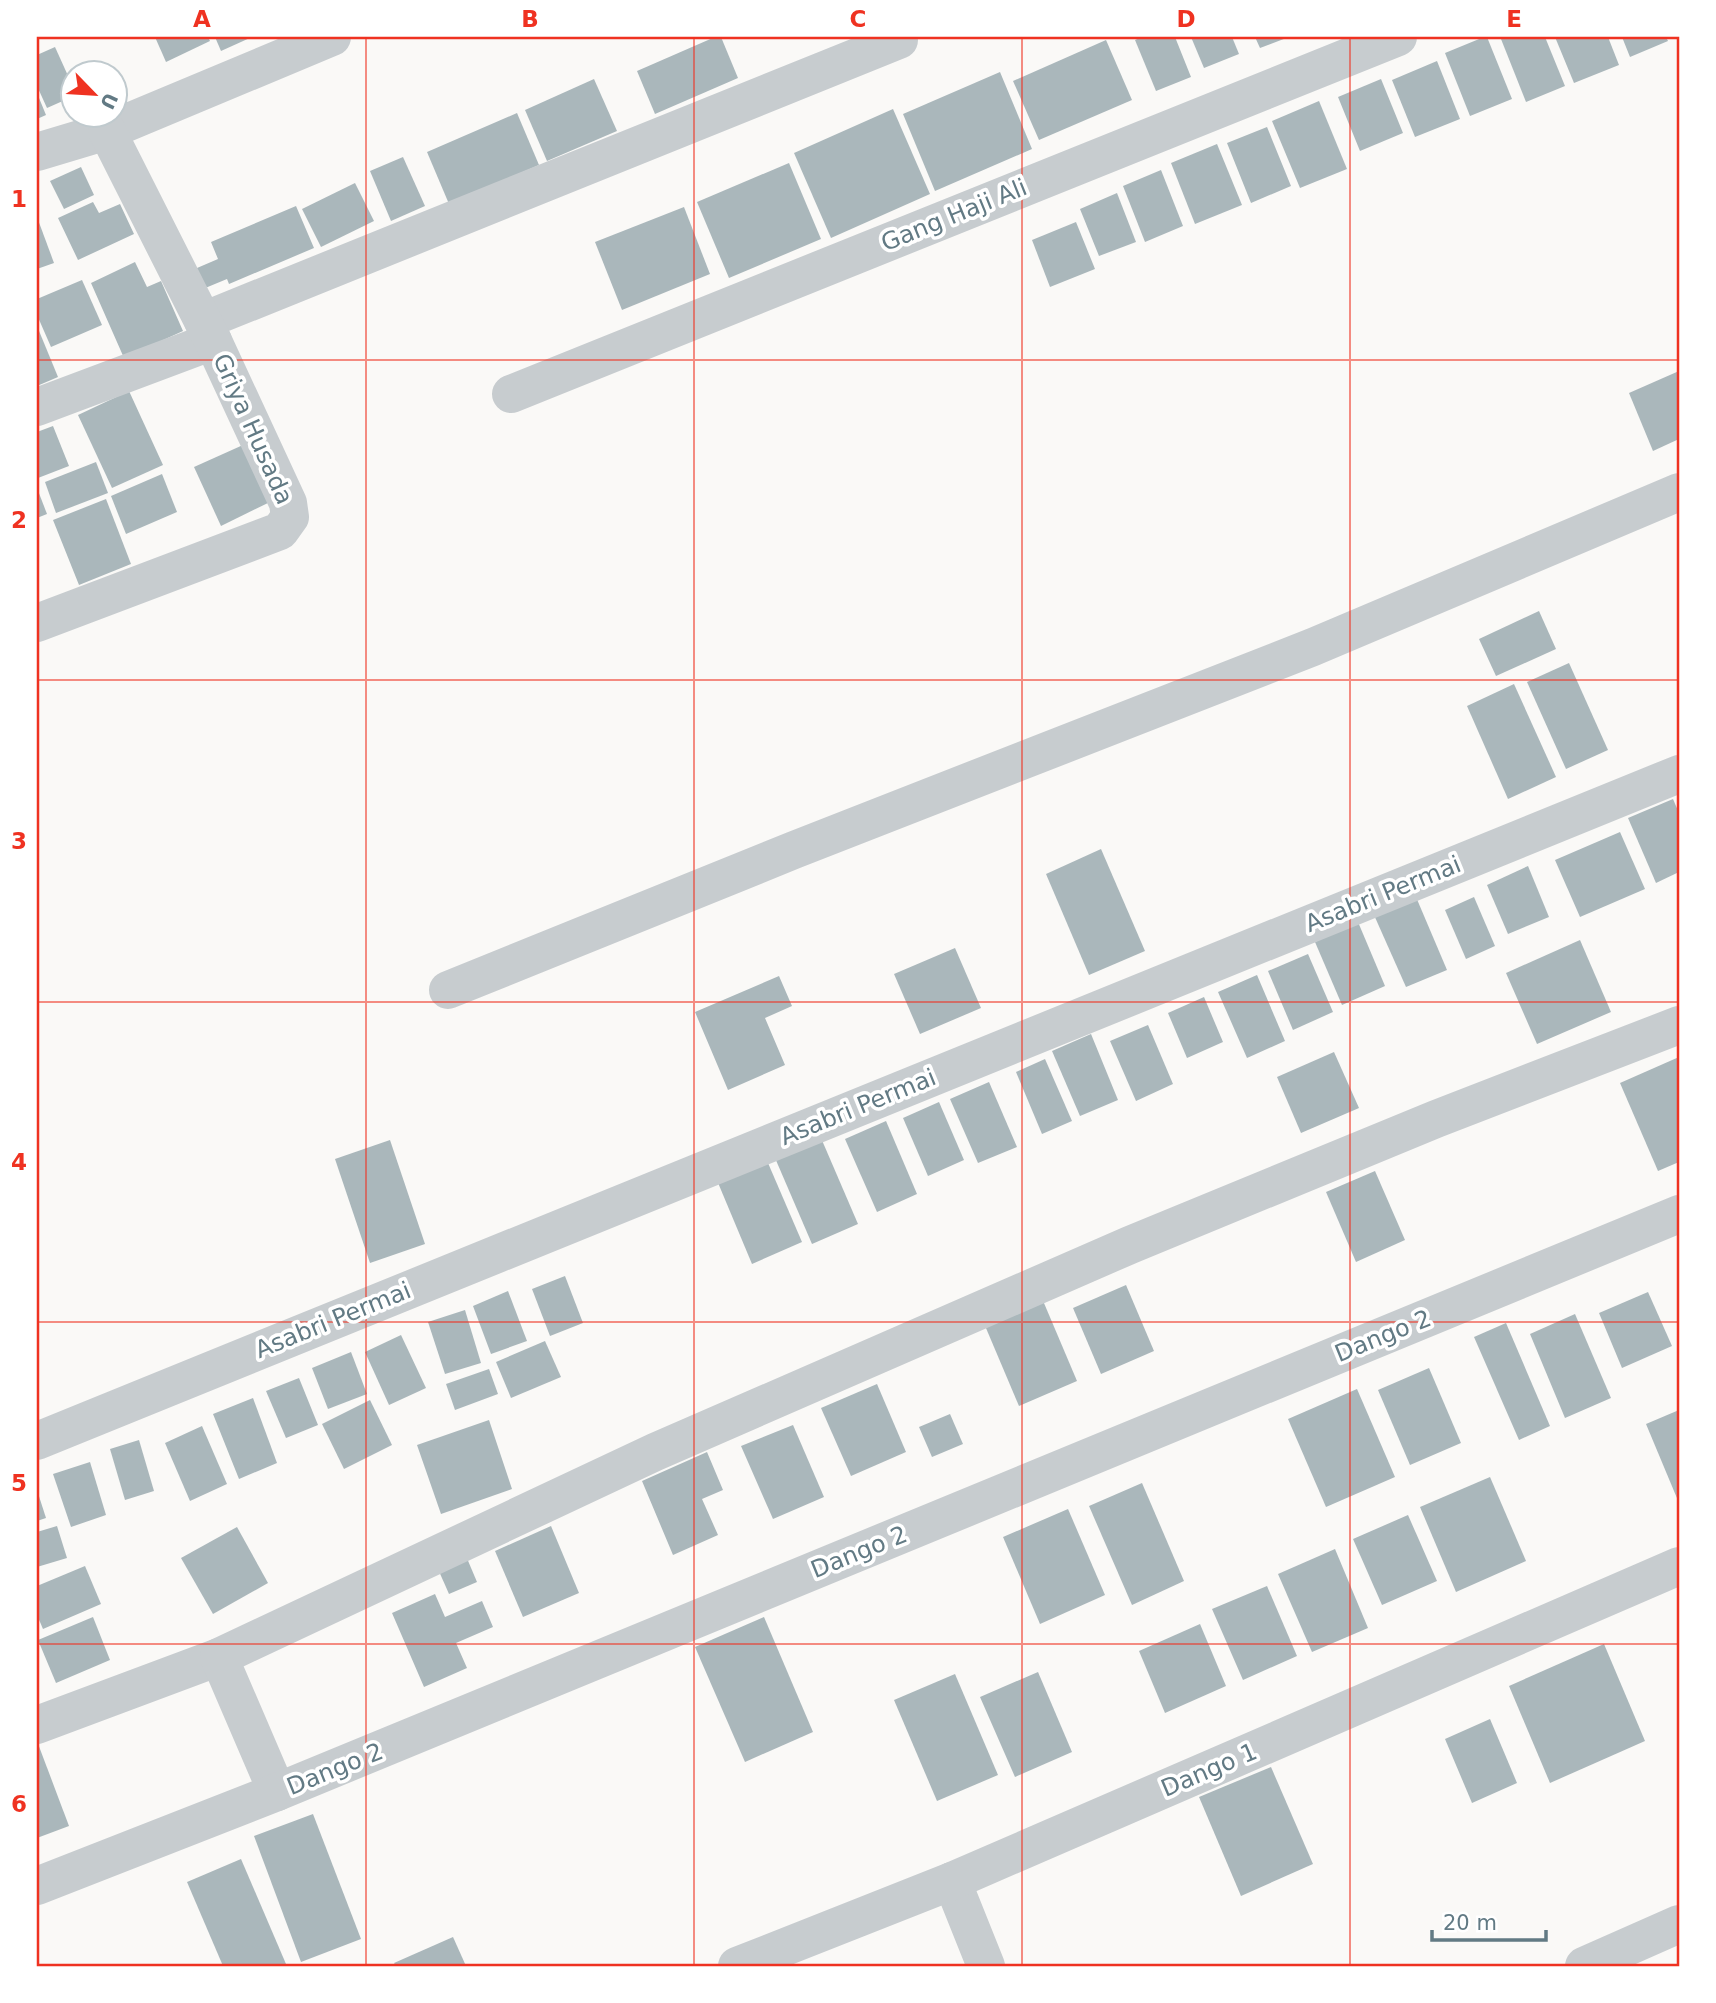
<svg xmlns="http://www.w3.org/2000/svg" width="1716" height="2003" viewBox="0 0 1716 2003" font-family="'DejaVu Sans',sans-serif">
	<rect width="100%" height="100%" fill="#faf9f7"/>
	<g fill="#aab7bb">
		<path d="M155 37H208L210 41 166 62Z"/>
		<path d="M215 37H252L221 51Z"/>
		<path d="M715 37H721L738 78 655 114 637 71Z"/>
		<path d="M1142 37H1175L1191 77 1156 91 1135 40Z"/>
		<path d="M1191 37H1232L1239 54 1204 68Z"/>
		<path d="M1255 37H1289L1260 48Z"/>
		<path d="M1484 37H1487L1512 99 1470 116 1445 53Z"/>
		<path d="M1507 37H1545L1565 86 1526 102 1501 39Z"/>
		<path d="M1555 37H1608L1619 65 1574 83Z"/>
		<path d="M1622 37H1666L1668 41 1630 57Z"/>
		<path d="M1106 40 1132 100 1039 140 1013 81Z"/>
		<path d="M55 47 74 89V96L47 108 37 86V55Z"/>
		<path d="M1437 61 1460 119 1415 137 1392 80Z"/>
		<path d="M1000 72 1032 149 935 191 903 114Z"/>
		<path d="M594 79 617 131 547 161 525 110Z"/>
		<path d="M1381 79 1403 133 1360 151 1338 97Z"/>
		<path d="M37 93 46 115 37 119Z"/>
		<path d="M1319 101 1347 169 1300 188 1272 121Z"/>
		<path d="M893 109 930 194 831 238 794 153Z"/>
		<path d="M517 113 539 165 449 204 427 152Z"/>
		<path d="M1267 127 1291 186 1251 203 1227 143Z"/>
		<path d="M1217 144 1242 205 1195 224 1171 163Z"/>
		<path d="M403 157 425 206 391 221 370 171Z"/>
		<path d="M789 163 821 239 729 278 697 202Z"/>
		<path d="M81 167 94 195 64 209 50 181Z"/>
		<path d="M1161 170 1183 226 1145 242 1123 186Z"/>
		<path d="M355 183 374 221 321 247 302 209Z"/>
		<path d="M1117 193 1136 242 1099 256 1080 209Z"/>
		<path d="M93 202 99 213 120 204 134 234 78 260 58 218Z"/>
		<path d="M296 206 314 248 229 284 227 279 198 291 190 271 218 259 211 242Z"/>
		<path d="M684 207 710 274 622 310 595 242Z"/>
		<path d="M37 217 54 263 37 269Z"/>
		<path d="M1076 222 1095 269 1050 287 1032 240Z"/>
		<path d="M135 262 147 287 161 281 183 331 124 358 91 283Z"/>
		<path d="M82 280 102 325 51 347 37 315V299Z"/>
		<path d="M37 326 58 377 37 386Z"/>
		<path d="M1679 371V439L1653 451 1629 393Z"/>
		<path d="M129 391 163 465 112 488 78 415Z"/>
		<path d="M53 426 69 466 38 478 37 432Z"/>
		<path d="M243 445 270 502 221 526 194 467Z"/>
		<path d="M96 462 108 493 56 513 45 482Z"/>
		<path d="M162 474 177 512 126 534 111 496Z"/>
		<path d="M37 488 47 514 37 518Z"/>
		<path d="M106 499 131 564 79 585 53 520Z"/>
		<path d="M1539 611 1556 649 1496 676 1479 639Z"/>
		<path d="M1569 663 1608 750 1566 769 1527 682Z"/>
		<path d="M1514 684 1556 777 1508 799 1467 706Z"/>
		<path d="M1673 799 1679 813V872L1656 883 1628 818Z"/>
		<path d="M1620 832 1645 889 1580 917 1555 860Z"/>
		<path d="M1101 849 1145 951 1089 975 1046 874Z"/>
		<path d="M1528 866 1549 917 1508 934 1487 885Z"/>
		<path d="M1416 897 1447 970 1406 987 1374 915Z"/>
		<path d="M1474 897 1495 946 1466 959 1445 910Z"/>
		<path d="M1358 922 1385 986 1342 1005 1315 942Z"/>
		<path d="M1580 940 1611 1012 1537 1044 1506 973Z"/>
		<path d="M955 948 981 1008 920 1034 894 974Z"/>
		<path d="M1308 954 1333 1012 1293 1030 1268 971Z"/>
		<path d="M1257 975 1285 1041 1247 1058 1218 992Z"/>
		<path d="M779 976 792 1006 765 1018 785 1065 728 1090 695 1012Z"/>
		<path d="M1204 997 1223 1042 1187 1058 1168 1013Z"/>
		<path d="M1148 1025 1173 1084 1136 1101 1110 1041Z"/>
		<path d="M1091 1034 1118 1100 1080 1116 1052 1051Z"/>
		<path d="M1334 1052 1359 1108 1301 1133 1277 1077Z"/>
		<path d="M1679 1057V1162L1658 1171 1620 1083Z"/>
		<path d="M1045 1059 1072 1121 1042 1134 1016 1072Z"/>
		<path d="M989 1082 1017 1147 978 1163 950 1099Z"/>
		<path d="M939 1102 964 1160 928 1176 903 1118Z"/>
		<path d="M886 1121 917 1194 877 1212 845 1139Z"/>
		<path d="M818 1131 858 1224 812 1244 772 1151Z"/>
		<path d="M390 1140 425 1244 370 1263 335 1159Z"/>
		<path d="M765 1156 802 1242 752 1264 716 1178Z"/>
		<path d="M1375 1171 1405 1240 1356 1262 1326 1192Z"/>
		<path d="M565 1276 583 1323 550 1336 532 1289Z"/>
		<path d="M1126 1285 1154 1351 1101 1374 1073 1308Z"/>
		<path d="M508 1291 527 1341 491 1354 473 1306Z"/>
		<path d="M1648 1292 1672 1346 1622 1368 1599 1313Z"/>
		<path d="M1041 1296 1077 1381 1019 1406 983 1321Z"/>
		<path d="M465 1310 481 1363 445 1374 428 1322Z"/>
		<path d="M1575 1314 1611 1398 1565 1418 1530 1334Z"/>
		<path d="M1506 1323 1550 1426 1519 1440 1474 1337Z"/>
		<path d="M401 1335 426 1388 389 1405 365 1352Z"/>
		<path d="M545 1341 561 1377 511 1398 496 1362Z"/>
		<path d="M351 1352 367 1394 328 1409 312 1368Z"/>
		<path d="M1429 1368 1461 1443 1410 1465 1378 1390Z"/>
		<path d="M489 1369 498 1394 455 1410 446 1384Z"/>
		<path d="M299 1378 318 1425 286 1438 266 1391Z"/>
		<path d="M877 1384 906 1452 851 1476 821 1408Z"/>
		<path d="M1357 1389 1395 1477 1326 1507 1288 1419Z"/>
		<path d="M253 1398 277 1463 239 1479 213 1414Z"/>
		<path d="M370 1400 392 1445 344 1469 322 1424Z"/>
		<path d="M1679 1410V1503L1646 1424Z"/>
		<path d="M950 1414 963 1444 932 1457 919 1427Z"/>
		<path d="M489 1420 512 1489 441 1514 417 1445Z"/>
		<path d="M793 1425 824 1497 773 1519 741 1446Z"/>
		<path d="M202 1426 227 1484 190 1501 165 1443Z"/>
		<path d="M139 1440 154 1491 125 1500 110 1449Z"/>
		<path d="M707 1452 723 1490 702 1499 718 1535 673 1555 642 1481Z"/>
		<path d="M90 1462 106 1515 71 1527 53 1474Z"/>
		<path d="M1490 1477 1526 1561 1456 1592 1420 1507Z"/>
		<path d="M1142 1483 1184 1581 1132 1605 1089 1506Z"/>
		<path d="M37 1490 46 1518 37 1521Z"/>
		<path d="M1068 1509 1105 1595 1040 1624 1003 1537Z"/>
		<path d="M1408 1515 1437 1581 1382 1605 1353 1539Z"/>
		<path d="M57 1526 67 1558 37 1567V1532Z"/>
		<path d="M551 1526 579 1593 523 1617 495 1551Z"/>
		<path d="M237 1527 268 1583 213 1614 181 1558Z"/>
		<path d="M1335 1549 1368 1628 1312 1652 1278 1574Z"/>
		<path d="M466 1556 477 1582 449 1594 438 1569Z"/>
		<path d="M85 1566 101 1604 43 1629 37 1615V1586Z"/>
		<path d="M1267 1586 1297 1656 1243 1680 1212 1609Z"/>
		<path d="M435 1594 445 1617 482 1601 493 1627 456 1643 467 1668 424 1687 392 1613Z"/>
		<path d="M93 1617 110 1660 56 1683 38 1640Z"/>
		<path d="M764 1617 813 1732 745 1762 695 1647Z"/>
		<path d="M1200 1624 1226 1686 1165 1713 1139 1651Z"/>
		<path d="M1604 1644 1645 1741 1550 1783 1509 1686Z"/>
		<path d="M1038 1672 1072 1752 1015 1777 980 1697Z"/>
		<path d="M955 1674 998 1775 937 1801 894 1700Z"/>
		<path d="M1490 1719 1517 1783 1472 1803 1445 1739Z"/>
		<path d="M37 1741 69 1826 37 1838Z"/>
		<path d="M1271 1767 1313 1864 1241 1896 1199 1797Z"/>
		<path d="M313 1814 361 1939 301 1962 254 1836Z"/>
		<path d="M241 1859 286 1964 281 1966H223L187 1882Z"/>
		<path d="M453 1937 466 1966H396L394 1963Z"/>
	</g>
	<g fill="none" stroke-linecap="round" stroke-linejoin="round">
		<g stroke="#c7cccf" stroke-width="38">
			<path d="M37 152 107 131 332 37"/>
			<path d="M203 321 899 40"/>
			<path d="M511 394 1398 37"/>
			<path d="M37 407 213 341"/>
			<path d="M37 623 280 531 290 517 288 503 213 341 107 131"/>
			<path d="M448 990 794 850 1313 647 1679 492"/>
			<path d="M37 1441 1679 774"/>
			<path d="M37 1725 219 1657"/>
			<path d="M277 1792 219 1657 655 1452 1130 1245 1436 1119 1679 1025"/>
			<path d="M952 1881 986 1966"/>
			<path d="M37 1886 277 1792 1679 1214"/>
			<path d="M737 1966 952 1881 1679 1566"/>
			<path d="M1584 1966 1679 1924"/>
		</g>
	</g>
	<path fill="none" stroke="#ef3221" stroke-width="2" stroke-opacity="0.55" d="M366 37V1966M694 37V1966M1022 37V1966M1350 37V1966M37 360H1679M37 680H1679M37 1002H1679M37 1322H1679M37 1644H1679"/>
	<g text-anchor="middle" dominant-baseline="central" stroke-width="7" stroke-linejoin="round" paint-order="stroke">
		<g font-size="24" fill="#627a84" stroke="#fff">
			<text transform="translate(954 215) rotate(-22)">Gang Haji Ali</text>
			<text transform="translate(253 429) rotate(66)">Griya Husada</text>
			<text transform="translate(1383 894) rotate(-22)">Asabri Permai</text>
			<text transform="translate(858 1107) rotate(-22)">Asabri Permai</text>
			<text transform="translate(333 1320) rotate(-22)">Asabri Permai</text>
			<text transform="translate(1383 1336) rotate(-22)">Dango 2</text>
			<text transform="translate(859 1552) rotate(-22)">Dango 2</text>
			<text transform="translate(335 1769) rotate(-22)">Dango 2</text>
			<text transform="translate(1209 1770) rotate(-23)">Dango 1</text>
		</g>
	</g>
	<rect width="1716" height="2003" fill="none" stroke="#ffffff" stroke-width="77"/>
	<g transform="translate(94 94) rotate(115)"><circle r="33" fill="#ffffff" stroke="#c0cace" stroke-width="2"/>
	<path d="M0-5L12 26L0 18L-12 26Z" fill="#ef3221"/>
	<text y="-10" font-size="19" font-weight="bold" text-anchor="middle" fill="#627a84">U</text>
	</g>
	<path d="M1432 1930v10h114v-10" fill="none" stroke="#627a84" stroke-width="3.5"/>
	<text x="1443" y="1930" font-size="21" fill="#627a84" stroke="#ffffff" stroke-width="5" paint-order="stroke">20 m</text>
	<rect x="38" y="38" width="1640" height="1927" fill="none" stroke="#ef3221" stroke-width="2.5"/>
	<g font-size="23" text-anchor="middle" font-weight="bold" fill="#ef3221">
		<text x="202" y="27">A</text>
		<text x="530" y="27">B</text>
		<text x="858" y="27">C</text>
		<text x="1186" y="27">D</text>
		<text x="1514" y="27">E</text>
		<text x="19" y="207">1</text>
		<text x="19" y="528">2</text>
		<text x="19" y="849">3</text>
		<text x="19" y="1170">4</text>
		<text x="19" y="1491">5</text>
		<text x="19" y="1812">6</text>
	</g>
</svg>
